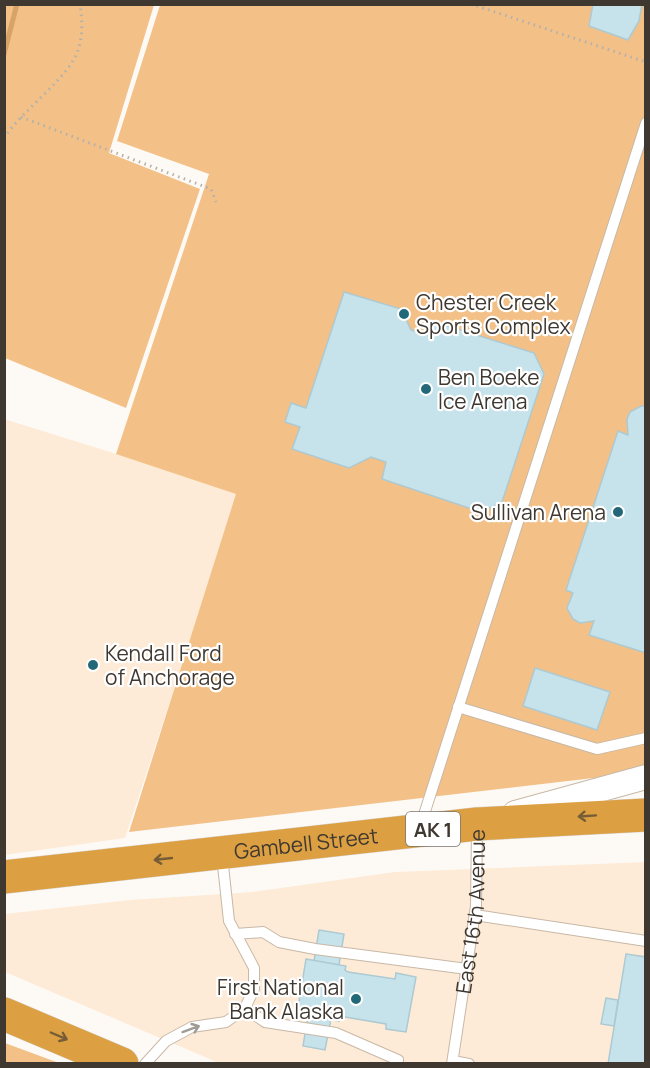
<svg xmlns="http://www.w3.org/2000/svg" width="650" height="1068" viewBox="0 0 650 1068" font-family="Manrope,sans-serif">
	<rect width="100%" height="100%" fill="#fdfaf6"/>
	<g fill="#fdebd7">
		<path d="M4 419 239 492 125 838 5 855Z"/>
		<path d="M645 862V1063H219L5 972V914L130 900 253 892 395 872Z"/>
	</g>
	<g fill="#f3c187">
		<path d="M4 5H154L109 153 200 189 126 408 5 358Z"/>
		<path d="M160 5H645V772L129 832 236 494 116 454 209 174 117 141Z"/>
		<path d="M5 1043 59 1063H5Z"/>
	</g>
	<g fill="none" stroke-linecap="round" stroke-linejoin="round">
		<path stroke="#d7a366" stroke-width="5" d="M4 54 17 4"/>
	</g>
	<g fill="#c6e2ea" stroke="#adc9d1" stroke-width="1.5">
		<path d="M642 4 639 21 628 40 589 26 593 4Z"/>
		<path d="M344 292 401 309 411 330 427 335 432 321 534 353 544 374 502 502 481 512 382 479 386 462 371 457 349 468 292 449 300 427 285 422 291 403 306 408Z"/>
		<path d="M641 406H646V653L589 635 594 621 580 623 573 619 567 608 573 593 566 590 618 431 628 435 627 419 630 412Z"/>
		<path d="M535 668 610 692 597 730 523 706Z"/>
		<path d="M319 930 344 934 339 965 314 961Z"/>
		<path d="M626 954 646 957V1064H608Z"/>
		<path d="M306 959 346 966 345 970 348 972 395 979 396 973 416 977 406 1032 386 1029V1024L339 1016V1021L297 1014Z"/>
		<path d="M606 998 618 1000 614 1026 601 1024Z"/>
		<path d="M308 1016 331 1019 325 1050 303 1046Z"/>
	</g>
	<g fill="none" stroke-linecap="round" stroke-linejoin="round">
		<g stroke="#c8b8a6" stroke-width="12">
			<g id="service">
				<path d="M458 707 597 749 646 738"/>
				<path d="M420 827 646 123"/>
				<path d="M475 915 646 941"/>
				<path d="M235 934 263 932 279 942 315 949 467 969"/>
				<path d="M245 1008 265 1022 336 1033 398 1060 397 1064"/>
				<path d="M453 1061 469 1064"/>
				<path d="M145 1064 166 1041 192 1027 226 1022 245 1008 254 989V968L229 921 222 856"/>
				<path id="s1" d="M452 1064 476 906 477 829"/>
			</g>
		</g>
		<g stroke="#c8b8a6" stroke-width="26">
			<path id="tertiary" d="M515 813 646 777"/>
		</g>
		<g stroke="#d9d7d6" stroke-width="34">
			<g id="trunk">
				<path id="s2" d="M4 877 477 824 646 815"/>
				<path d="M4 1014 122 1064"/>
			</g>
		</g>
		<g stroke="#b4b0aa" stroke-width="3" stroke-dasharray="1.5 4.5" stroke-linecap="butt">
			<path d="M471 4 646 62"/>
			<path d="M21 117 211 189 216 202"/>
			<path d="M4 138C22 110 72 76 79 47 83 33 82 19 80 4"/>
		</g>
		<use href="#service" stroke="#fff" stroke-width="10"/>
		<use href="#tertiary" stroke="#fff" stroke-width="24"/>
		<use href="#trunk" stroke="#dca043" stroke-width="33"/>
	</g>
	<defs><path id="oneway-shaft" d="M-6 0H5M1.5-3L5.5 0L1.5 3" fill="none" stroke-width="1.6" stroke-linecap="round" stroke-linejoin="round" transform="scale(1.5)"/></defs>
	<g stroke="#765c37">
		<use href="#oneway-shaft" transform="translate(587 816) rotate(176)"/>
		<use href="#oneway-shaft" transform="translate(163 859) rotate(174)"/>
		<use href="#oneway-shaft" transform="translate(59 1036) rotate(23)"/>
	</g>
	<use stroke="#9f9c98" href="#oneway-shaft" transform="translate(191 1029) rotate(-20)"/>
	<g fill="#236879" stroke="#fff" stroke-width="2">
		<circle cx="404" cy="314" r="6"/>
		<circle cx="426" cy="389" r="6"/>
		<circle cx="618" cy="512" r="6"/>
		<circle cx="93" cy="665" r="6"/>
		<circle cx="356" cy="999" r="6"/>
	</g>
	<g text-anchor="middle" dominant-baseline="central" stroke-width="4.5" stroke-linejoin="round" paint-order="stroke">
		<rect fill="#fff" stroke="#79746e" stroke-width="1.5" x="406" y="812" width="54" height="34" rx="4.5"/>
		<g font-size="20" font-weight="bold" fill="#3f3830">
			<text x="433" y="829">AK 1</text>
		</g>
		<g font-size="21" fill="#3f3830" stroke="#fff" text-anchor="start">
			<text x="416" y="302">Chester Creek<tspan x="416" dy="24">Sports Complex</tspan></text>
			<text x="438" y="377">Ben Boeke<tspan x="438" dy="24">Ice Arena</tspan></text>
			<text x="606" y="512" text-anchor="end">Sullivan Arena</text>
			<text x="105" y="653">Kendall Ford<tspan x="105" dy="24">of Anchorage</tspan></text>
			<text x="344" y="987" text-anchor="end">First National<tspan x="344" dy="24">Bank Alaska</tspan></text>
		</g>
		<g font-size="21" fill="#3f3830" stroke="#fff">
			<text stroke="none"><textPath href="#s2" startOffset="304">Gambell Street</textPath></text>
			<text stroke="none"><textPath href="#s1" startOffset="154">East 16th Avenue</textPath></text>
		</g>
	</g>
	<rect width="650" height="1068" fill="none" stroke="#3f3830" stroke-width="12"/>
</svg>
